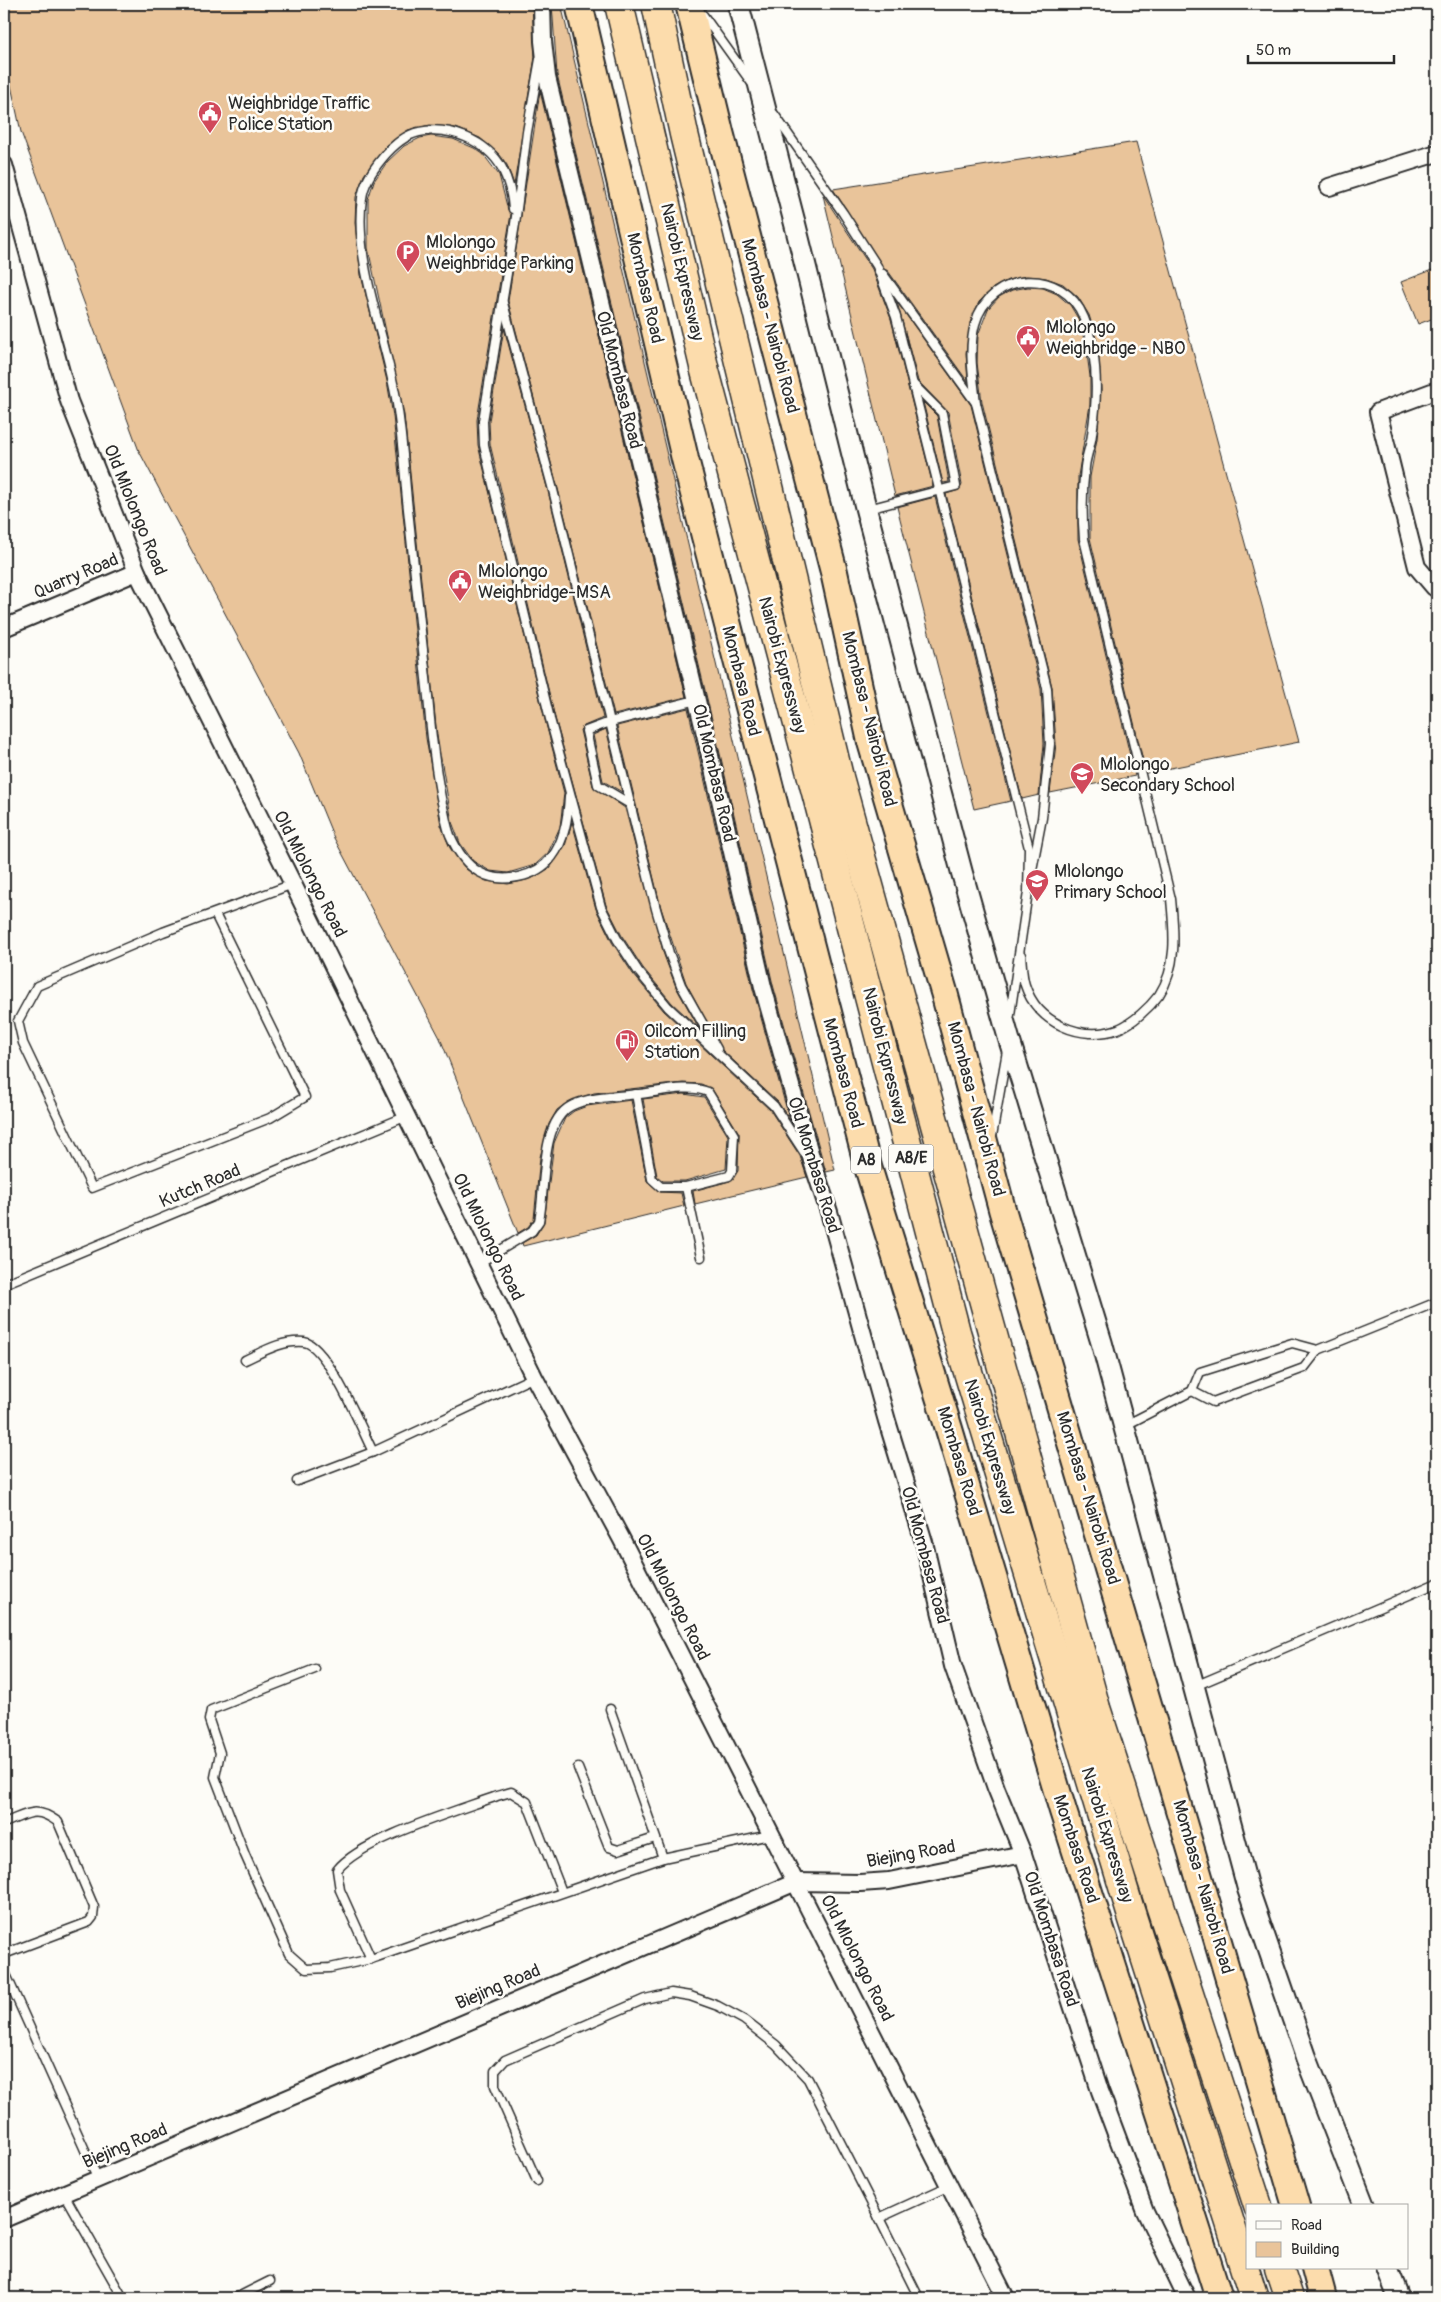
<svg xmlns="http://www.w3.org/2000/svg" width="1441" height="2302" viewBox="0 0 1441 2302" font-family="Pangolin,sans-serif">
	<rect width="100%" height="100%" fill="#fdfcf7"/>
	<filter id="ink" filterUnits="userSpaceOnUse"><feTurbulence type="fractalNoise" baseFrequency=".02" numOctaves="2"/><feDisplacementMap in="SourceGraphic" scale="10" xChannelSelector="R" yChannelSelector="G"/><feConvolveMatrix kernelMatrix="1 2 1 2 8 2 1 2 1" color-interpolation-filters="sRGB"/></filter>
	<g filter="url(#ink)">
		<g fill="#e9c49a" stroke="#2b2b2b">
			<path d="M4 4H532L535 57 514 185 507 165 500 155 480 138 456 128 430 125 408 130 387 145 364 175 356 197 355 223 361 275 387 381 393 416 426 738 441 825 450 848 466 869 486 881 508 884 531 879 550 868 565 846 572 822 596 909 612 942 633 974 664 1011 770 1110 800 1156 807 1177 695 1204 693 1191 730 1181 738 1171 739 1133 712 1089 701 1084 683 1083 594 1093 568 1102 557 1110 549 1124 540 1157 534 1219 528 1227 518 1233 440 1038 334 838 299 753 139 451 21 132 4 53Z"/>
			<path d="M552 4H561L835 1170 826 1172 773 985 715 732 557 75Z"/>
			<path d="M540 91 686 697 614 715 558 489 508 301Z"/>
			<path d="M431 136 453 139 474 148 483 154 499 175 508 210 511 214 477 420 478 445 545 720 564 793 560 827 548 853 535 865 508 873 490 871 473 861 460 843 452 822 437 736 404 415 368 248V199L374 181 387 162 404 146 420 138Z"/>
			<path d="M1136 142 1299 742 1146 773 1090 538V477L1097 439 1101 390 1098 345 1089 315 1078 297 1063 284 1046 278 1026 276 1008 280 993 288 979 302 970 323 966 353 968 382 888 271 884 269 833 189Z"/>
			<path d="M823 195 872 269 891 319 933 486 895 496Z"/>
			<path d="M1437 268V317L1418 324 1401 282Z"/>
			<path d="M1028 287 1043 288 1057 294 1070 305 1079 320 1086 347 1090 376V405L1078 476V539L1135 776 1050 793 1056 744 1052 687 982 402 977 363 978 335 988 309 999 297 1012 290Z"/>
			<path d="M897 302 971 405 1041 689 1044 744 1039 795 1022 799 946 494 959 490 962 485 948 412 918 381Z"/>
			<path d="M504 328 548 491 603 718 584 726 580 730 593 786 625 808 664 955 676 987 699 1028 672 1003 643 968 622 936 606 905 555 718 490 444 489 421Z"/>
			<path d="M923 402 937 416 949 482 943 483Z"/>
			<path d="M935 497 1011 801 974 809 897 507Z"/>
			<path d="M688 708 753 989 790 1121 778 1102 722 1050 686 983 661 908 617 726Z"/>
			<path d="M606 729 622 792 603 781 593 735Z"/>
			<path d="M684 1094 704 1097 728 1136 726 1169 685 1181H663L657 1176 643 1099Z"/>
			<path d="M631 1100 647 1181 660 1192 681 1193 684 1206 523 1246 522 1243 536 1235 544 1222 554 1143 565 1118 574 1111 587 1106Z"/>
		</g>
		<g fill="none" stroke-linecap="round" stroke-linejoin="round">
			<g stroke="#2b2b2b" stroke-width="11">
				<g id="service">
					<path d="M703 15 751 82"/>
					<path d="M540 59 527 132 515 224 483 421 484 445 491 476 550 719 601 907 617 939 638 971 668 1007 774 1106 804 1152"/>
					<path d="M774 114 843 213 877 266 896 317 1029 848 1028 892 1010 1015"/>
					<path d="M513 209C512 195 509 182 502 168 487 141 449 125 419 132 395 137 365 174 362 198 353 262 387 340 397 404 402 435 404 468 407 500 414 566 421 631 428 697 431 733 435 768 442 803 445 814 446 825 450 835 456 849 465 864 479 872 502 885 537 877 552 857 565 840 568 817 569 796"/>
					<path d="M883 274 976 403 1047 688 1050 744 1042 818 1032 870"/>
					<path d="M503 303 553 490 656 909 669 953 681 985 717 1049"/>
					<path d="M976 403C973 376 968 350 975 324 990 270 1063 266 1084 318 1098 354 1098 396 1092 434 1091 445 1086 456 1085 467 1082 491 1082 515 1084 539L1171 899C1174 931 1178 966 1159 995 1149 1008 1133 1023 1118 1029 1081 1042 1037 1023 1025 985 1022 976 1022 964 1021 955"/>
					<path d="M868 509 956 486 942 413 913 384"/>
					<path d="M630 804 598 785 586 731 610 722 696 700"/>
					<path d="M215 914 305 1097 270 1118 92 1188 23 1043 18 1021 37 986 163 932 293 884"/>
					<path d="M636 1094 652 1179 661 1187H686"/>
					<path d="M992 1136 1007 1051"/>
					<path d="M479 1263 532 1231 539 1221C546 1190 539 1123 571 1106 587 1097 621 1096 639 1094 660 1092 689 1084 708 1092L734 1135 732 1171 729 1176 686 1187 701 1257"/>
					<path d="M4 1284 407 1116"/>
					<path d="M245 1360C264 1351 282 1340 304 1342 327 1345 362 1430 373 1452"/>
					<path d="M1192 1391 1213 1402 1304 1368 1318 1350 1437 1302"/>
					<path d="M1124 1426 1192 1391 1200 1372 1292 1343 1318 1350"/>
					<path d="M297 1481 373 1452 534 1377"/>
					<path d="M315 1669 211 1710 209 1720 220 1753 215 1777 245 1855 289 1954 306 1969 330 1968 371 1959 663 1858 770 1835"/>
					<path d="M1195 1686 1437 1583"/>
					<path d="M610 1709 663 1858"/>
					<path d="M578 1768 609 1847 618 1850 655 1838"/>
					<path d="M4 1823C28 1814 35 1805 58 1822L94 1907 93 1917 89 1922 4 1954"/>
					<path d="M371 1959 340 1890 337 1870C361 1839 457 1811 497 1796L511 1792 527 1802 562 1892"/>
					<path d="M4 1970 98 2179"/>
					<path d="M537 2181 495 2086V2071L505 2060 645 1999 671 1993 690 1996 718 2006 744 2020 776 2045 808 2079 879 2218 949 2186"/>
					<path d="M64 2194 123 2298"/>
					<path d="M879 2218 919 2298"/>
					<path d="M236 2298 270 2281"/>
				</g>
			</g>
			<g stroke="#2b2b2b" stroke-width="20">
				<g id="minor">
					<path d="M542 4 543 41 547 77 705 734 763 987 813 1164 829 1212 887 1421 924 1542 953 1666 996 1788 1023 1854 1100 2091 1145 2211 1187 2298"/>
					<path d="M4 165 69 401 137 572 293 884 534 1377 621 1538 1006 2298"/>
					<path d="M1329 187 1437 153"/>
					<path d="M1437 390 1378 412 1417 567 1434 587 1437 589"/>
					<path d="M4 628 137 572"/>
					<path d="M4 2219 796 1882 860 1883 889 1881 1023 1854"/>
				</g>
			</g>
			<g stroke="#2b2b2b" stroke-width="24">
				<g id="tertiary">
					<path d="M738 4 795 224 866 509 962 873 1009 1039 1102 1344 1248 1889 1306 2057 1364 2206"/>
					<path d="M1387 2268 1399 2298"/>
				</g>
			</g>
			<g stroke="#2b2b2b" stroke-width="30">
				<g id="trunk">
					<path d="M579 4 685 459 868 1167 949 1429 1063 1811 1219 2298"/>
					<path d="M689 4 720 132 834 572 871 742 944 992 1002 1209 1296 2206"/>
					<path d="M1315 2268 1323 2298"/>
				</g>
			</g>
			<g stroke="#2b2b2b" stroke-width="31">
				<g id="motorway">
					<path d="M619 4 705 371 818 800 956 1332 1130 1910 1254 2298"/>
					<path d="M656 4 684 134 839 777 1096 1708 1258 2206"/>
					<path d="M1279 2268 1289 2298"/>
				</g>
			</g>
			<use href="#service" stroke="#fdfcf7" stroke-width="8"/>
			<use href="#minor" stroke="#fdfcf7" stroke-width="16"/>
			<use href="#tertiary" stroke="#fdfcf7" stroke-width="20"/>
			<use href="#trunk" stroke="#fcdcac" stroke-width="26"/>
			<use href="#motorway" stroke="#fcdcac" stroke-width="28"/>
		</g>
	</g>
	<defs>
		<g id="civic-pin" transform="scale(1.25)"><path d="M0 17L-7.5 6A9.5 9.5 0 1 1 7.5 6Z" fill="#d1495b" stroke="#fdfcf7"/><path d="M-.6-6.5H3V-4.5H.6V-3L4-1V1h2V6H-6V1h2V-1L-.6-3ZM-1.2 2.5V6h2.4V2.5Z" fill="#fff"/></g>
		<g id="parking-pin" transform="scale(1.25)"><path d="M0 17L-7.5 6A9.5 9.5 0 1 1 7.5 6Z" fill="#d1495b" stroke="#fdfcf7"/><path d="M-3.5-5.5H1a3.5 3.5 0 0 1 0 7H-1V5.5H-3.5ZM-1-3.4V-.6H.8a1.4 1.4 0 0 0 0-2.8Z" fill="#fff"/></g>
		<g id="school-pin" transform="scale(1.25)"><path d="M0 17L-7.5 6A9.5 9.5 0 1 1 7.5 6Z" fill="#d1495b" stroke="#fdfcf7"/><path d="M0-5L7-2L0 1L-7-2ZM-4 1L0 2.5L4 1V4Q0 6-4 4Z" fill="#fff"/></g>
		<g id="fuel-pin" transform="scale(1.25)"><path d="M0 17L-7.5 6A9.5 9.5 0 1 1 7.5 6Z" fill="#d1495b" stroke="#fdfcf7"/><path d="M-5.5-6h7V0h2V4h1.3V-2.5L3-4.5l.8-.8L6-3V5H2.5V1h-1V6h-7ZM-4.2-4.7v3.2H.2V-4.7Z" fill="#fff"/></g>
	</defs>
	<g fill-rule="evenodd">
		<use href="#civic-pin" x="210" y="113"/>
		<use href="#parking-pin" x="408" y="252"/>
		<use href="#civic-pin" x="1028" y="337"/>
		<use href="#civic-pin" x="460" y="581"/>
		<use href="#school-pin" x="1082" y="774"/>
		<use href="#school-pin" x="1037" y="881"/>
		<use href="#fuel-pin" x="627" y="1041"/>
	</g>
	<g text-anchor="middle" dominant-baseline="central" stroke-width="5" stroke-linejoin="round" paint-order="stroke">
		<g fill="#fdfcf7" stroke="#6a6a68" stroke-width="1">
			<rect x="888.5" y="1144.5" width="45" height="27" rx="4"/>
			<rect x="851" y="1146.5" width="30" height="27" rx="4"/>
		</g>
		<g font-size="16" font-weight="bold" fill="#2b2b2b">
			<text x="911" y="1158">A8/E</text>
			<text x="866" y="1160">A8</text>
		</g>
		<g font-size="18" fill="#2b2b2b" stroke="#fdfcf7" text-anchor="start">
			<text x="228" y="103">Weighbridge Traffic<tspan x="228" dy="21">Police Station</tspan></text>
			<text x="426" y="242">Mlolongo<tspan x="426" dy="21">Weighbridge Parking</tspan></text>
			<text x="1046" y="327">Mlolongo<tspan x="1046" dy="21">Weighbridge - NBO</tspan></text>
			<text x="478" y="571">Mlolongo<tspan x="478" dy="21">Weighbridge-MSA</tspan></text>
			<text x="1100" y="764">Mlolongo<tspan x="1100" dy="21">Secondary School</tspan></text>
			<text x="1054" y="871">Mlolongo<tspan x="1054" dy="21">Primary School</tspan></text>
			<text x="644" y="1031">Oilcom Filling<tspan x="644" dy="21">Station</tspan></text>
		</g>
		<g font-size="18" fill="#2b2b2b" stroke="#fdfcf7">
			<text transform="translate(682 272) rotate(77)">Nairobi Expressway</text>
			<text transform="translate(645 288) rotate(77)">Mombasa Road</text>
			<text transform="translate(770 326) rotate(75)">Mombasa - Nairobi Road</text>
			<text transform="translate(619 380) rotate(76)">Old Mombasa Road</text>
			<text transform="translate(135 510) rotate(68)">Old Mlolongo Road</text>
			<text transform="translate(76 576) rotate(-23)">Quarry Road</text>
			<text transform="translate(782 665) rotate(75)">Nairobi Expressway</text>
			<text transform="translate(741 681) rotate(76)">Mombasa Road</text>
			<text transform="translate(869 719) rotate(76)">Mombasa - Nairobi Road</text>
			<text transform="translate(714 773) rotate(77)">Old Mombasa Road</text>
			<text transform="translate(310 874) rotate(63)">Old Mlolongo Road</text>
			<text transform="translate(885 1056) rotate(76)">Nairobi Expressway</text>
			<text transform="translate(843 1073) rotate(75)">Mombasa Road</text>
			<text transform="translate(976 1109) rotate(75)">Mombasa - Nairobi Road</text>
			<text transform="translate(814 1165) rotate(73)">Old Mombasa Road</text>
			<text transform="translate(200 1186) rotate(-23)">Kutch Road</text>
			<text transform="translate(488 1237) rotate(64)">Old Mlolongo Road</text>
			<text transform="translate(990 1447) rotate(73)">Nairobi Expressway</text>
			<text transform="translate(959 1461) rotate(73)">Mombasa Road</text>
			<text transform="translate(1088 1498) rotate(73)">Mombasa - Nairobi Road</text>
			<text transform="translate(925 1555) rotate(75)">Old Mombasa Road</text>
			<text transform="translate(673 1597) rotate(63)">Old Mlolongo Road</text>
			<text transform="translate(1107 1835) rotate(73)">Nairobi Expressway</text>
			<text transform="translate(1076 1849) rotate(72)">Mombasa Road</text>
			<text transform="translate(911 1854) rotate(-10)">Biejing Road</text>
			<text transform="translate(1203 1887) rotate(74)">Mombasa - Nairobi Road</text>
			<text transform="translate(1051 1939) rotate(72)">Old Mombasa Road</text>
			<text transform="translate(857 1958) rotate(63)">Old Mlolongo Road</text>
			<text transform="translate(498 1987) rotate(-23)">Biejing Road</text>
			<text transform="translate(125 2146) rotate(-23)">Biejing Road</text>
		</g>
	</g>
	<rect width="1441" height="2302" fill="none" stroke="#fdfcf7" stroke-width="20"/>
	<rect x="10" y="10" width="1421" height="2282" fill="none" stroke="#2b2b2b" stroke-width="2" filter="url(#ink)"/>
	<rect x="1246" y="2204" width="162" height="65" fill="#fdfcf7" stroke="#a9a8a5"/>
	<rect x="1256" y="2221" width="25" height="8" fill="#fdfcf7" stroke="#a9a8a5"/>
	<text x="1291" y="2230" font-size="15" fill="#2b2b2b">Road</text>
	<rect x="1256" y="2242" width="25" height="15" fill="#e9c49a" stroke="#a9a8a5"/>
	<text x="1291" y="2254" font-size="15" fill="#2b2b2b">Building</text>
	<path d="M1248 55v8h146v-8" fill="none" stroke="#2b2b2b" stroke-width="2.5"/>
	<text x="1256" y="55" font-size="15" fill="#2b2b2b" stroke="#fdfcf7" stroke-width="4" paint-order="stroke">50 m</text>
</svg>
